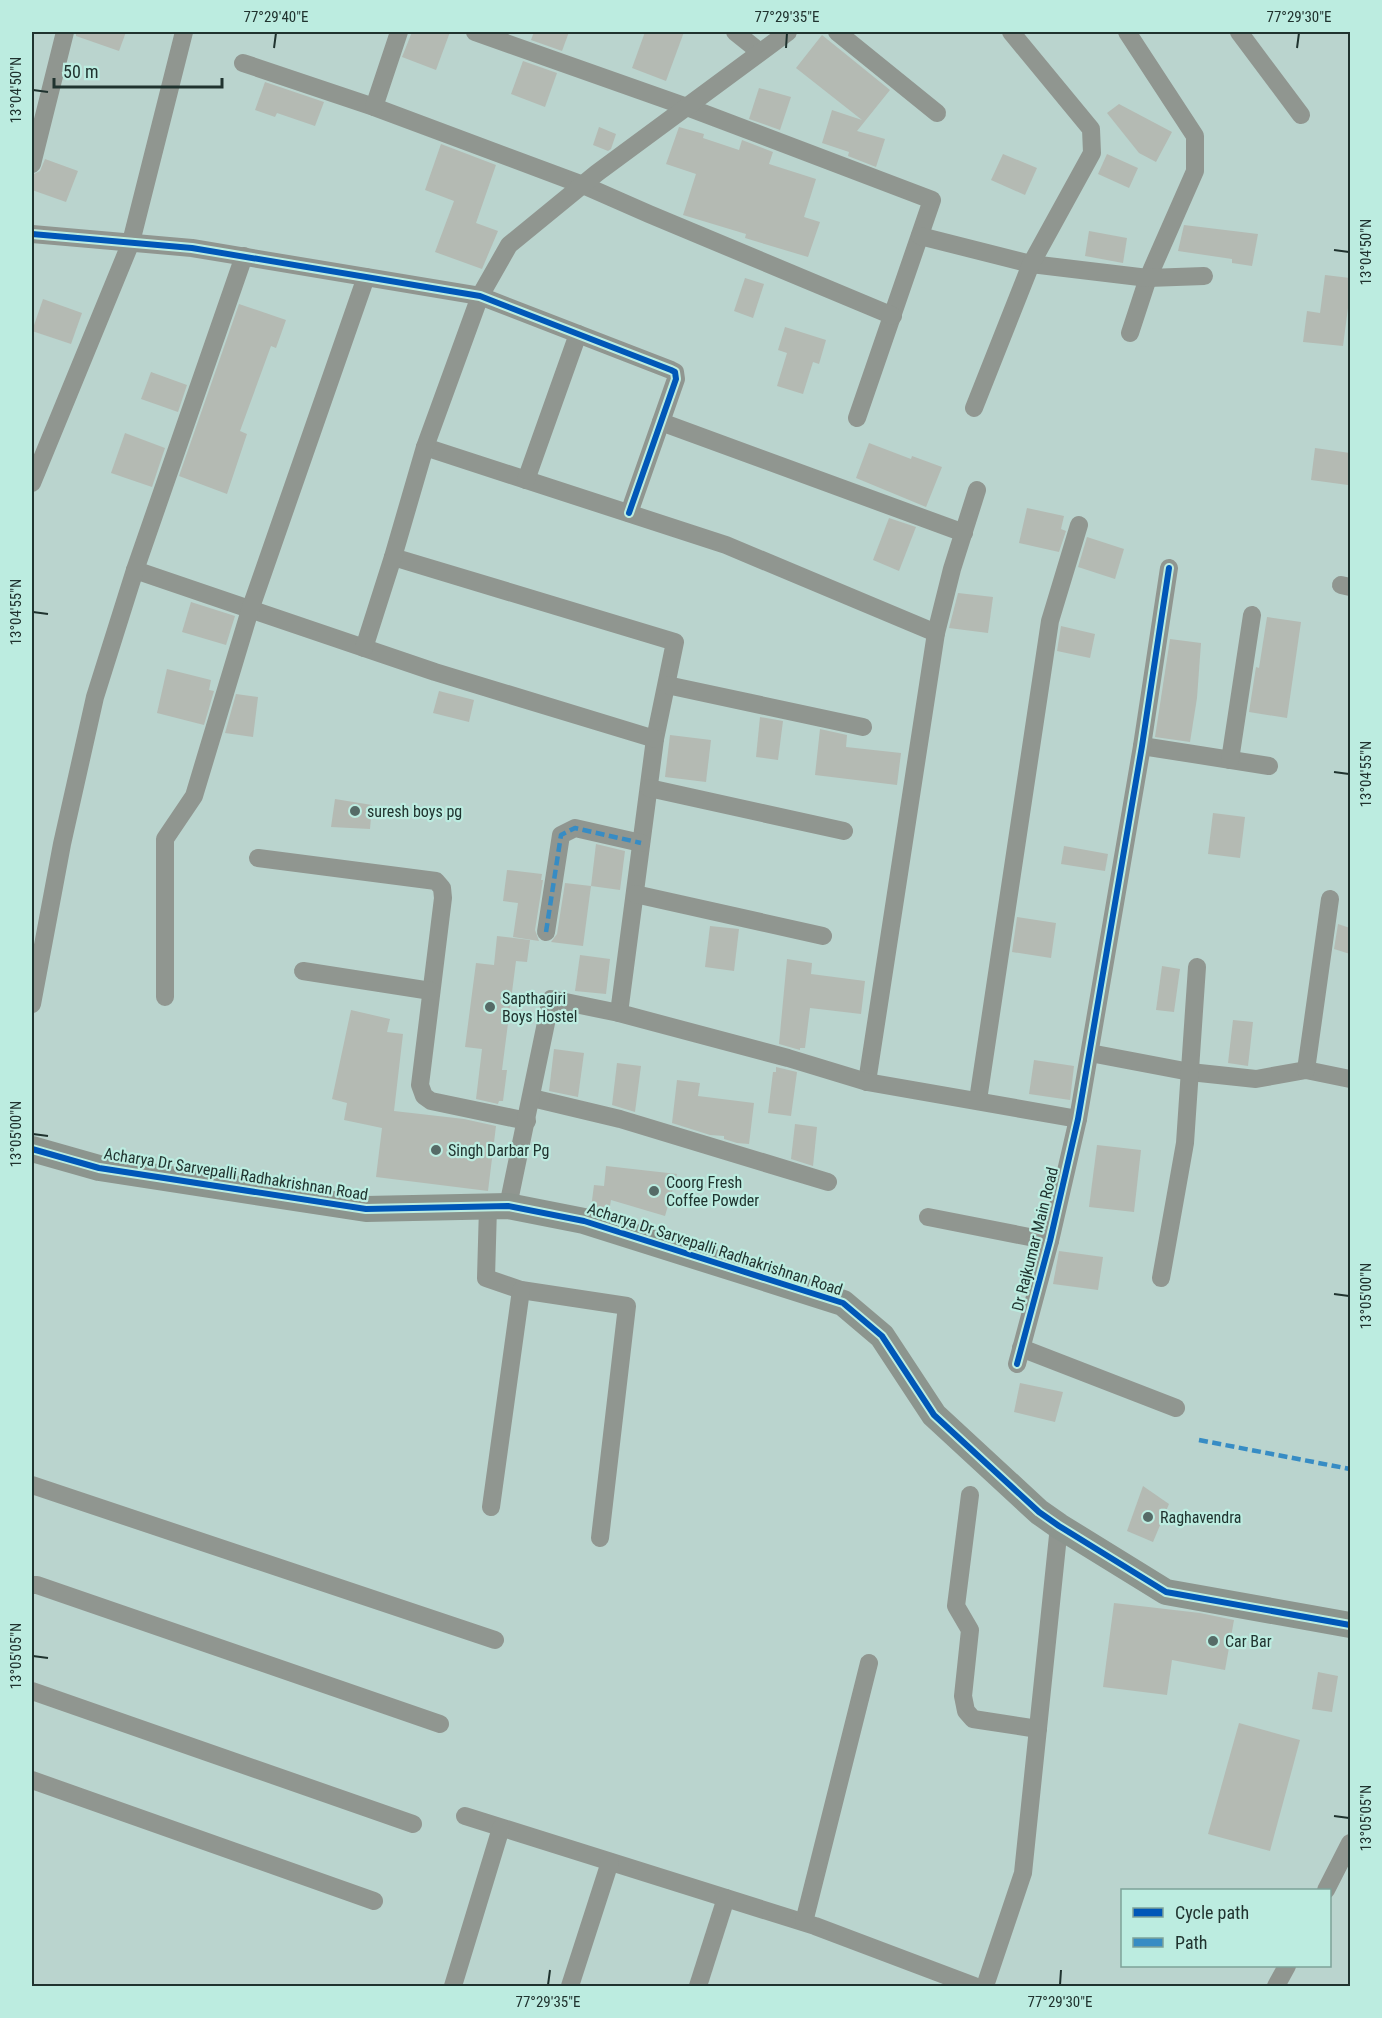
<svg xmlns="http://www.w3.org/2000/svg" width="1382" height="2018" viewBox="0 0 1382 2018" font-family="'Roboto Condensed',sans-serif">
	<rect width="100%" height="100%" fill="#bad4ce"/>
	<g fill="#b4bab3">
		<path d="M76 32H126L119 51 76 36Z"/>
		<path d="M412 32H450L436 70 402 57Z"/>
		<path d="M534 32H569L562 51 531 40Z"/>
		<path d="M645 32H684L666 81 632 68Z"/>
		<path d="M822 35 890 90 857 131 885 139 876 167 848 156 849 152 822 143 832 110 862 120 796 68Z"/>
		<path d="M523 61 557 73 545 107 511 94Z"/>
		<path d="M265 82 324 102 315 126 277 113 275 117 255 110Z"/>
		<path d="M759 88 791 97 780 130 749 119Z"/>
		<path d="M1119 104 1172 132 1156 162 1139 153 1107 113Z"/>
		<path d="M599 127 616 134 611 149 608 151 593 145Z"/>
		<path d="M679 127 704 134 703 138 739 150 742 140 773 152 769 164 816 179 804 217 820 222 808 257 745 238 746 234 683 215 696 174 666 164Z"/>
		<path d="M441 144 496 165 476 223 498 231 482 269 435 252 454 201 425 190Z"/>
		<path d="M1003 154 1037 168 1025 195 991 180Z"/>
		<path d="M1107 154 1138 168 1129 188 1098 174Z"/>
		<path d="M45 159 78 171 66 202 32 190V175L40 171Z"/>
		<path d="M1184 225 1258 234 1252 266 1232 263V259L1178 251Z"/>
		<path d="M1089 231 1127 238 1123 263 1085 256Z"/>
		<path d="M1325 275 1350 278V308H1348L1343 346 1303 342 1307 311 1320 313Z"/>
		<path d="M745 278 764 284 753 318 734 311Z"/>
		<path d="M43 299 82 313 71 344 32 331Z"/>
		<path d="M239 304 286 320 276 348 271 346 240 431 247 434 227 494 179 476Z"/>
		<path d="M785 327 826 340 819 364 813 362 803 394 777 386 787 353 778 350Z"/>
		<path d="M151 372 187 385 178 412 141 399Z"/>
		<path d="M125 433 165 448 152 487 111 473Z"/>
		<path d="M869 443 911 459 912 456 942 467 926 507 856 478Z"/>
		<path d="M1315 448 1350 453 1348 485 1311 480Z"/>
		<path d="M1027 508 1064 516 1061 529 1066 531 1059 552 1019 543Z"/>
		<path d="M889 518 916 527 899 571 873 560Z"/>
		<path d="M1087 537 1124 549 1115 579 1078 567Z"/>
		<path d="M958 593 993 597 988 633 949 628Z"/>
		<path d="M191 602 235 616 226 645 182 632Z"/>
		<path d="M1267 617 1301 622 1287 718 1249 712 1256 667 1259 668Z"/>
		<path d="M1061 626 1095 634 1090 658 1057 651Z"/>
		<path d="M1170 639 1201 643 1197 698 1190 742 1155 737Z"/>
		<path d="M167 669 211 680 209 690 214 691 204 725 157 713Z"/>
		<path d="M439 691 474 700 469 722 433 713Z"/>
		<path d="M236 694 258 697 253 737 225 733Z"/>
		<path d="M760 717 783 721 778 760 756 757Z"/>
		<path d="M820 729 847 735 846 747 901 753 897 785 815 775Z"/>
		<path d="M670 735 711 740 706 782 665 777Z"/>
		<path d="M335 799 372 805 370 829 331 827Z"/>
		<path d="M1213 813 1245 817 1240 858 1208 854Z"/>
		<path d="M596 844 625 851 620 890 591 886Z"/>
		<path d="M1064 846 1108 854 1105 871 1061 864Z"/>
		<path d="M507 870 542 874 541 880H543L535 930 539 941 513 937 518 903 503 901Z"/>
		<path d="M565 883 591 886 583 946 551 942 557 934Z"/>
		<path d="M1017 917 1056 923 1051 958 1012 952Z"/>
		<path d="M1338 924 1350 928V954L1334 949Z"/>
		<path d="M710 926 739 929 734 971 705 967Z"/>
		<path d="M497 936 530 940 527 962 516 961 502 1070H507L503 1101H499L498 1104 476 1099 482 1049 465 1047 476 963 494 965Z"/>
		<path d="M580 955 610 959 606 994 575 991Z"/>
		<path d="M787 959 812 963 811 974 865 981 861 1014 810 1008 805 1048H800V1050L779 1044Z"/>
		<path d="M1162 966 1180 969 1174 1012 1156 1010Z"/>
		<path d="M351 1010 390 1019 387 1032 403 1034 394 1111 464 1119 496 1126 488 1191 376 1177 382 1128 344 1120 347 1103 332 1099Z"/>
		<path d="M1233 1020 1253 1022 1248 1066 1228 1063Z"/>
		<path d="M554 1049 584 1053 578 1097 549 1091Z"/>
		<path d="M1034 1060 1074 1066 1070 1100 1029 1094Z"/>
		<path d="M617 1063 641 1066 635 1112 612 1105Z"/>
		<path d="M776 1067 797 1072 791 1116 768 1113 773 1072H776Z"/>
		<path d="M677 1080 700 1083 698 1096 754 1103 749 1144 737 1143 724 1139V1136L710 1135 672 1123Z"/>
		<path d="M795 1124 817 1127 813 1166 791 1159Z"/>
		<path d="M1097 1145 1141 1150 1134 1212 1089 1207Z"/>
		<path d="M606 1166 677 1174 665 1216 611 1200 609 1212 591 1208 594 1185 604 1186Z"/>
		<path d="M1059 1251 1103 1257 1098 1290 1053 1284Z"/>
		<path d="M1020 1383 1063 1392 1055 1422 1014 1412Z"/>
		<path d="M1143 1486 1169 1504 1153 1542 1127 1531Z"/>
		<path d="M1114 1603 1200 1613 1234 1620 1225 1670 1172 1660 1167 1695 1103 1687Z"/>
		<path d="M1318 1672 1338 1676 1332 1712 1312 1709Z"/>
		<path d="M1239 1723 1300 1740 1270 1851 1208 1834Z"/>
	</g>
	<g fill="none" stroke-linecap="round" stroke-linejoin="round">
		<g stroke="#909690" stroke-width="18">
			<path d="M475 32 687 107 932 200 857 418"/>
			<path d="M735 32 760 52"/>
			<path d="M837 32 937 113"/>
			<path d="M1127 32 1195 136V171L1148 278 1130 333"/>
			<path d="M1239 32 1301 115"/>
			<path d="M243 63 374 107 583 185 649 214 893 316"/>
			<path d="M374 107 399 32"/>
			<path d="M32 164 65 32"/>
			<path d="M32 234 192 248 480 296 671 370 675 372 676 379 629 513"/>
			<path d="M920 236 1031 264 1148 278 1204 276"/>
			<path d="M974 408 1031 264 1092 153 1091 129 1011 32"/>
			<path d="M661 422 964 533"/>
			<path d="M425 447 726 545 936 633"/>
			<path d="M526 480 578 334"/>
			<path d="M32 483 131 242 184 32"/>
			<path d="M393 557 675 642 655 739 619 1013"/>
			<path d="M135 570 435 672 655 739"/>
			<path d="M1341 585 1350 587"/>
			<path d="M364 648 393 557 425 447 480 296 509 245 597 173 788 32"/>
			<path d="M667 685 863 727"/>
			<path d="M1142 746 1269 766"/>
			<path d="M1230 760 1252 615"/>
			<path d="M649 788 844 831"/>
			<path d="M258 858 436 881 442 888 443 898 420 1085 424 1096 431 1101 527 1121"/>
			<path d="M635 894 823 936"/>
			<path d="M546 932 561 835 575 828 641 843"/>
			<path d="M303 971 431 991"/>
			<path d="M165 997V839L194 796 250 610 366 277"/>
			<path d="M32 1004 62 844 95 697 135 570 244 256"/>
			<path d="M1090 1053 1190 1072 1256 1079 1306 1070 1350 1079"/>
			<path d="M1306 1070 1330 899"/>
			<path d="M867 1082 936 633 952 569 977 490"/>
			<path d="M532 1098 620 1119 828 1182"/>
			<path d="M978 1100 1050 621 1079 525"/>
			<path d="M508 1206 551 999 619 1013 788 1058 867 1082 1078 1119"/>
			<path d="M488 1207 486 1278 521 1290 627 1306 600 1538"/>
			<path d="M928 1217 1050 1241"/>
			<path d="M1161 1278 1185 1143 1197 967"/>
			<path d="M1021 1348 1176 1408"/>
			<path d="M1017 1364 1050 1241 1078 1119 1142 746 1169 568"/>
			<path d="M32 1485 495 1640"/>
			<path d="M970 1495 956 1606 970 1630 963 1696 966 1711 973 1719 1038 1729"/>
			<path d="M491 1507 521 1290"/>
			<path d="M32 1585H37L440 1724"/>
			<path d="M32 1691 413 1824"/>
			<path d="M32 1780 374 1901"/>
			<path d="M465 1816 815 1926 974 1986"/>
			<path d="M1326 1890 1350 1843"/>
			<path d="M804 1922 869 1663"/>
			<path d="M453 1986 501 1828"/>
			<path d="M570 1986 610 1862"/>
			<path d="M698 1986 726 1898"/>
			<path d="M985 1986 1023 1873 1059 1526"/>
			<path d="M1276 1986 1287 1966"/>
		</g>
		<path stroke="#8c958e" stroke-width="26" d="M32 1149 99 1168 366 1209 508 1206 584 1221 843 1303 882 1336 934 1415 1039 1512 1059 1526 1166 1592 1350 1625"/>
		<g stroke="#378cc4" stroke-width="4.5" stroke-dasharray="9 4.5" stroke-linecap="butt">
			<path d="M546 932 561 835 575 828 641 843"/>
			<path d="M1199 1440 1350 1469"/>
		</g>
		<g stroke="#bcece0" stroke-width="10">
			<g id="cycleway">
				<path d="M32 234 192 248 480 296 671 370 675 372 676 379 629 513"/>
				<path d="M32 1149 99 1168 366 1209 508 1206 584 1221 843 1303 882 1336 934 1415 1039 1512 1059 1526 1166 1592 1350 1625"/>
				<path d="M1017 1364 1050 1241 1078 1119 1142 746 1169 568"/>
			</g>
		</g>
		<use href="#cycleway" stroke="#0057b8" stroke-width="6"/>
	</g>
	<path fill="none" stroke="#20332f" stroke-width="2" d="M274 48 276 33M786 48 787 33M1297 48 1299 33M33 90 48 92M1334 250 1349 252M33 612 48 614M1334 772 1349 774M33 1134 48 1136M1334 1294 1349 1296M33 1656 48 1658M1334 1816 1349 1818M548 1985 550 1970M1060 1985 1061 1970"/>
	<g fill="#566b67" stroke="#bcece0" stroke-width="2">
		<circle cx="355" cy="811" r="6"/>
		<circle cx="490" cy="1007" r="6"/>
		<circle cx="436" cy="1150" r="6"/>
		<circle cx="654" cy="1191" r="6"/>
		<circle cx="1148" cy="1517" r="6"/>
		<circle cx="1213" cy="1641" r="6"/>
	</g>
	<g text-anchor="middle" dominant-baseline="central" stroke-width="4.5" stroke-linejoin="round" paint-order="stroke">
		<g font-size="16" fill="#20332f" stroke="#bcece0" text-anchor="start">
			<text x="367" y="811">suresh boys pg</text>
			<text x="502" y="998">Sapthagiri<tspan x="502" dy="18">Boys Hostel</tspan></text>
			<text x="448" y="1150">Singh Darbar Pg</text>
			<text x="666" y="1182">Coorg Fresh<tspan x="666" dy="18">Coffee Powder</tspan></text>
			<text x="1160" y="1517">Raghavendra</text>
			<text x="1225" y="1641">Car Bar</text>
		</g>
		<g font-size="16" fill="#20332f" stroke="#bcece0">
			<text transform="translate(236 1174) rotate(9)">Acharya Dr Sarvepalli Radhakrishnan Road</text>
			<text transform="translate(1035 1239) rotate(-76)">Dr Rajkumar Main Road</text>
			<text transform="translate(715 1249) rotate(18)">Acharya Dr Sarvepalli Radhakrishnan Road</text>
		</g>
	</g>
	<rect width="1382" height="2018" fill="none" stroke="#bcece0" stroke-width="66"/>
	<rect x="1121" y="1889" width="210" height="78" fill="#bcece0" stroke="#7ea299" stroke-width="1.5"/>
	<rect x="1133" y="1908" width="30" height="9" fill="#0057b8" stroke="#7ea299" stroke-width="1.5"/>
	<text x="1175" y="1919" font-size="18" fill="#20332f">Cycle path</text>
	<rect x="1133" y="1938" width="30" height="9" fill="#378cc4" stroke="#7ea299" stroke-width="1.5"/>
	<text x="1175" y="1949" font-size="18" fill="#20332f">Path</text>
	<path d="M54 78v9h168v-9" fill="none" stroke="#20332f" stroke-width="3"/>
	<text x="63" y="78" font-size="18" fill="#20332f" stroke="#bcece0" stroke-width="4.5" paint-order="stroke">50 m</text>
	<rect x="33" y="33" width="1316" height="1952" fill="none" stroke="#20332f" stroke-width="2"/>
	<g font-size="15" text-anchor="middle" fill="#20332f">
		<text x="276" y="22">77°29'40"E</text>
		<text x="787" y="22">77°29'35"E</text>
		<text x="1299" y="22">77°29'30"E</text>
		<text transform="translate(16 90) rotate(-90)" y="5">13°04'50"N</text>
		<text transform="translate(1366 252) rotate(-90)" y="5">13°04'50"N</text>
		<text transform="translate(16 612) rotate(-90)" y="5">13°04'55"N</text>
		<text transform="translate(1366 774) rotate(-90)" y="5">13°04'55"N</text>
		<text transform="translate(16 1134) rotate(-90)" y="5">13°05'00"N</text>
		<text transform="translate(1366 1296) rotate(-90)" y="5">13°05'00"N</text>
		<text transform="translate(16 1656) rotate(-90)" y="5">13°05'05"N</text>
		<text transform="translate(1366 1818) rotate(-90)" y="5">13°05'05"N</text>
		<text x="548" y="2007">77°29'35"E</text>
		<text x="1060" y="2007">77°29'30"E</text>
	</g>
</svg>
